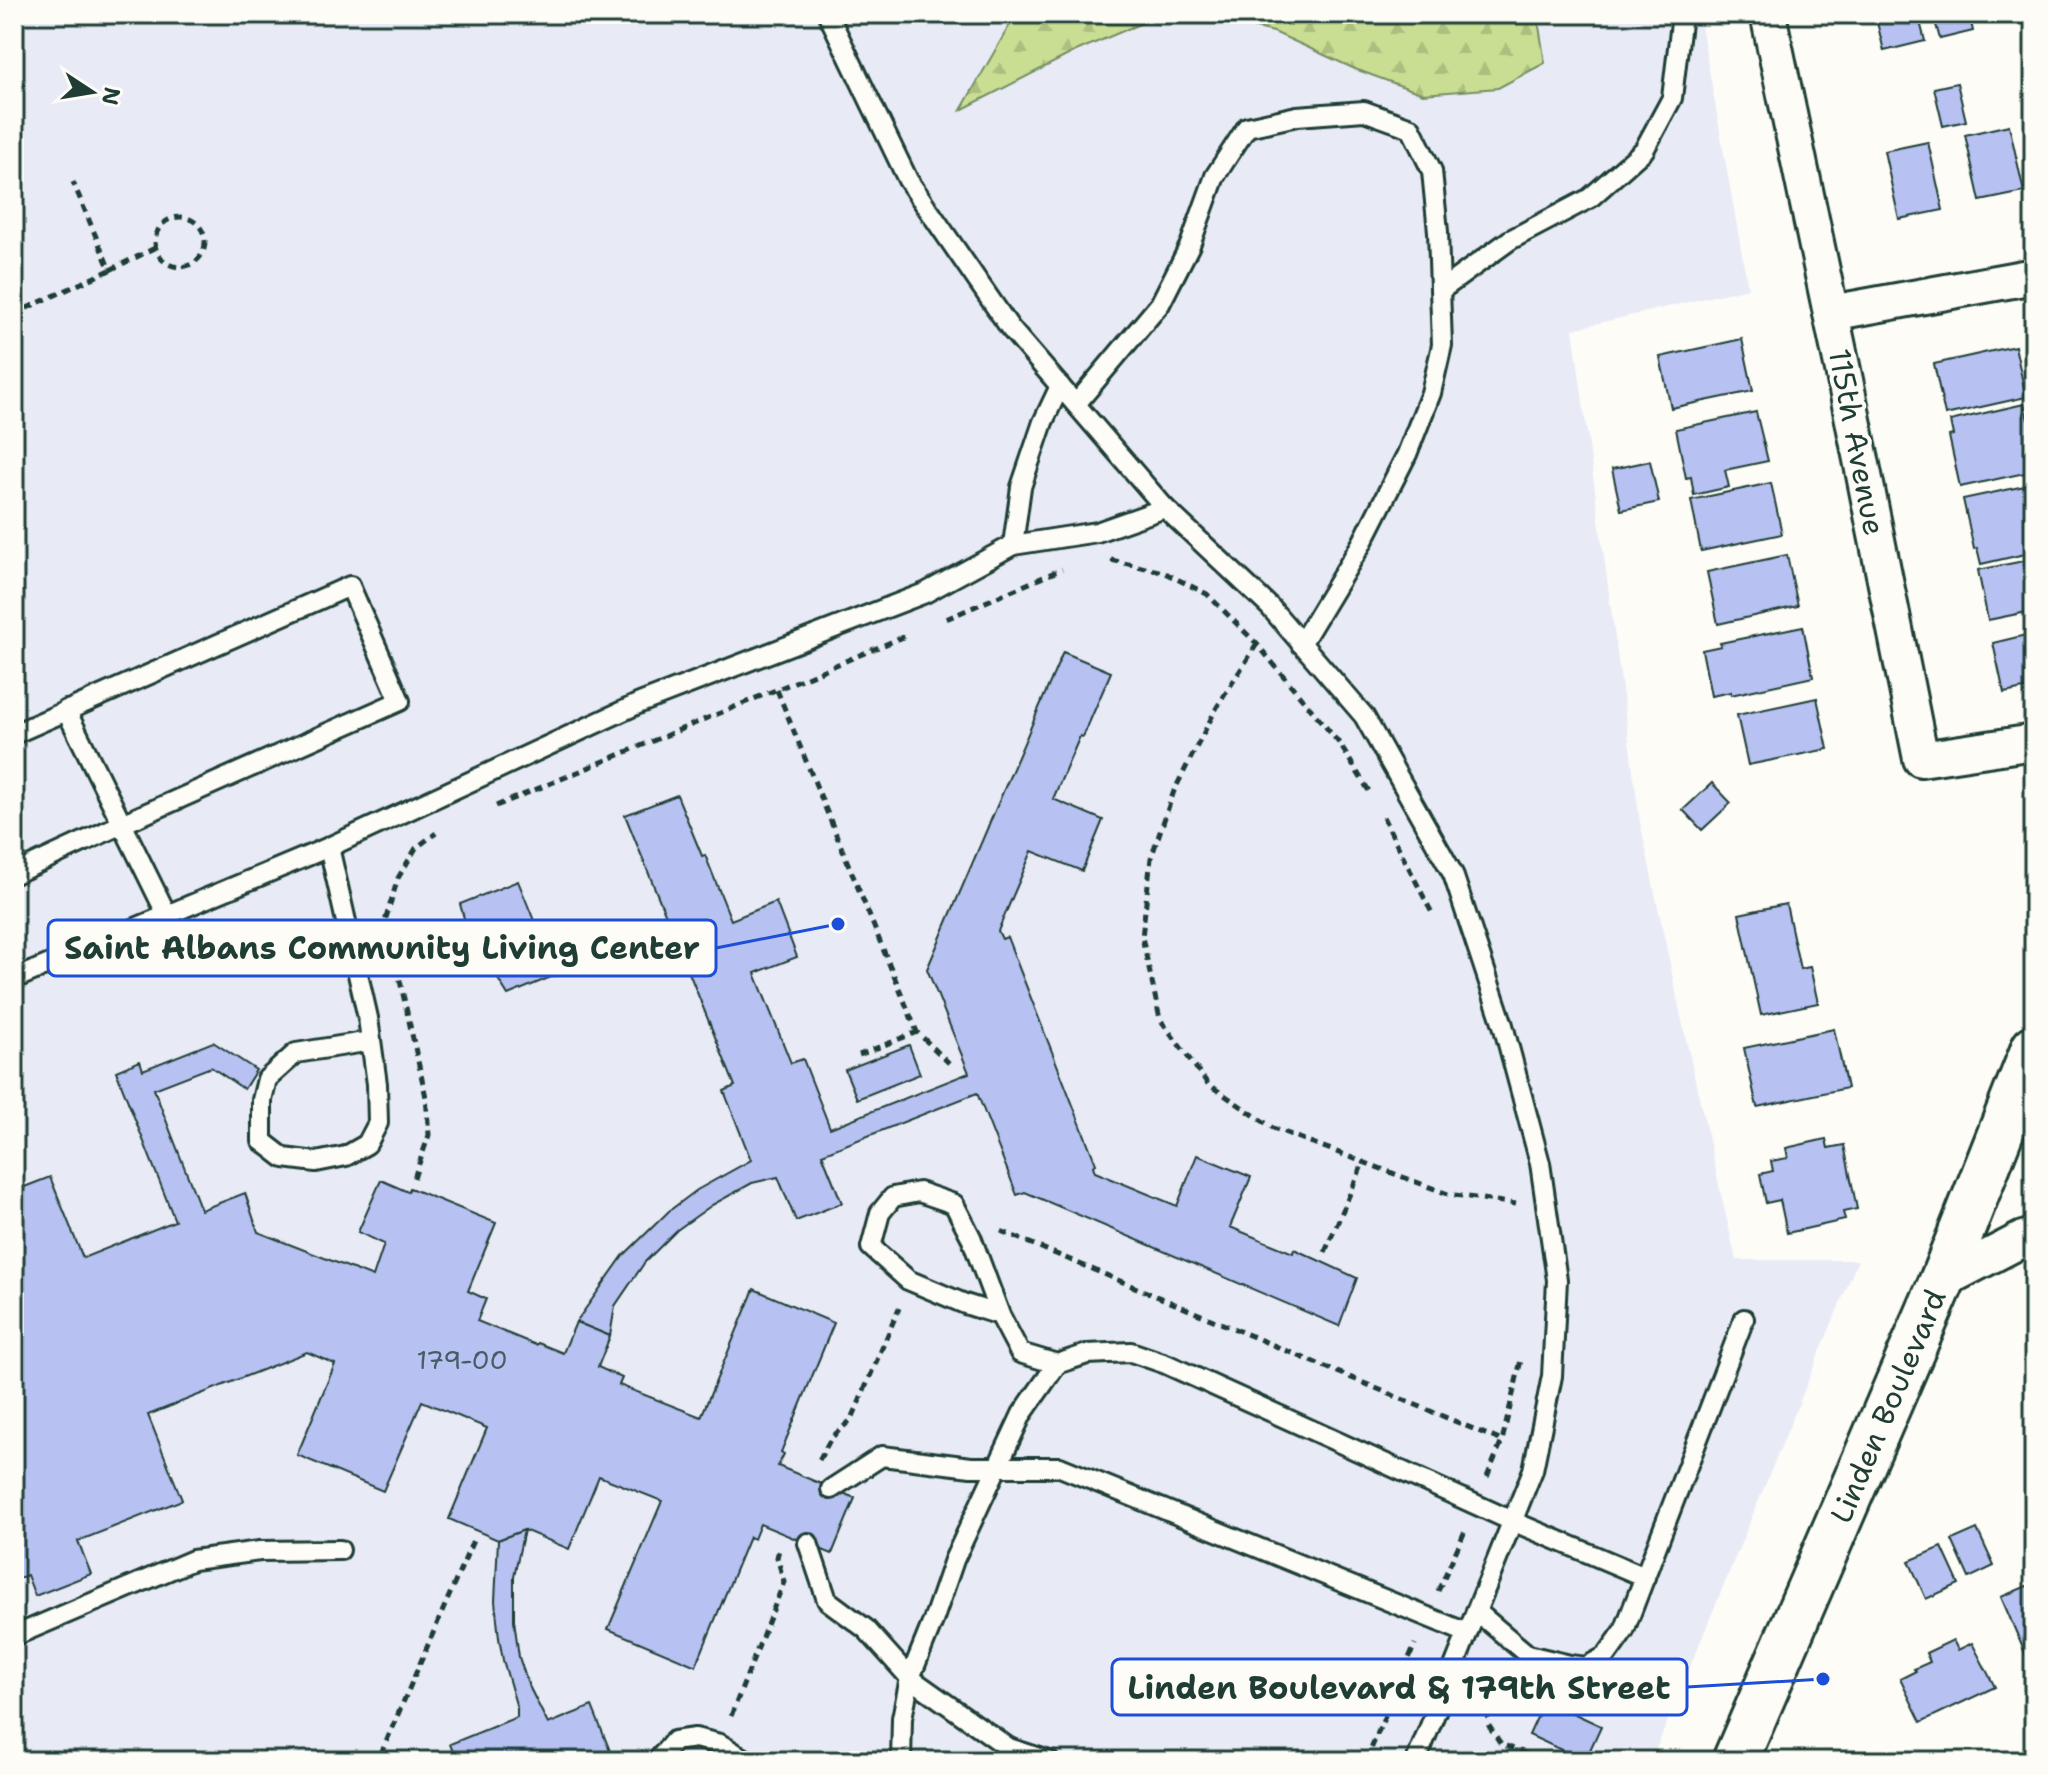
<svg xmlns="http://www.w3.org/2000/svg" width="2048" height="1775" viewBox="0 0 2048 1775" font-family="'Shantell Sans',sans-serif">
	<defs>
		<pattern id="forest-firs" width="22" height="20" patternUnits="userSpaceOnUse" patternTransform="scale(2)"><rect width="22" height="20" fill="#c9de93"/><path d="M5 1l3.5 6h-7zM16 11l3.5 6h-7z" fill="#acbf7f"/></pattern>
	</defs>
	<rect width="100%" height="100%" fill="#fdfcf7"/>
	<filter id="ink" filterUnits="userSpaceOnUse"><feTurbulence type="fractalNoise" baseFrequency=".0125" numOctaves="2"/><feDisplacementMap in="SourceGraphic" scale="16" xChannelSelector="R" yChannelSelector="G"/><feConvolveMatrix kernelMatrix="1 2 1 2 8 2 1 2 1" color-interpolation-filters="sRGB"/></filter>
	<g filter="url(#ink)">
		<path fill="#e8eaf6" d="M14 14H1699L1748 288 1573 329 1640 822 1683 1026 1736 1260H1858L1651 1761H14Z"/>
		<g fill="url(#forest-firs)" stroke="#748e64" stroke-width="2">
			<path d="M1016 14H1163L1076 51 961 110Z"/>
			<path d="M1194 14H1537L1545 63 1498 88 1423 94 1355 69 1274 32Z"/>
		</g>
		<g fill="#b7c1f2" stroke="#1f3d34" stroke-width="2">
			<path d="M1895 14H1918L1925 41 1884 51 1876 18Z"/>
			<path d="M1933 14H1969L1973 31 1940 39Z"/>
			<path d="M1957 83 1966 121 1943 126 1934 88Z"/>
			<path d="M2009 125 2024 192 1980 201 1965 135Z"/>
			<path d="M1928 142 1943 210 1899 219 1884 151Z"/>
			<path d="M1742 339 1753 391 1671 408 1660 357Z"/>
			<path d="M2015 346 2026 397 1945 415 1934 364Z"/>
			<path d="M2024 404 2028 420 2034 418V471L1960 487 1949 436 1953 435 1950 421Z"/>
			<path d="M1756 412 1768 461 1725 470 1729 487 1694 495 1691 477 1686 478 1676 429Z"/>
			<path d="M1650 461 1659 502 1621 510 1612 469Z"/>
			<path d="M1771 483 1782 534 1701 551 1691 500Z"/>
			<path d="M2034 484V552L1981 564 1977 548 1974 549 1963 499Z"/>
			<path d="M1787 555 1798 606 1718 624 1707 572Z"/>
			<path d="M2034 559V621L2032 611 1988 620 1978 570Z"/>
			<path d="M1803 626 1813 677 1731 695V692L1711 696 1702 650 1721 646 1720 643Z"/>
			<path d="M2034 633V687L2004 693 1993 643Z"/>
			<path d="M1063 652 1111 672 1083 737 1080 736 1053 799 1103 820 1082 871 1032 851 998 931 1002 939 1007 937 1096 1164 1093 1166 1095 1172 1177 1206 1197 1155 1251 1177 1230 1227 1293 1253 1294 1249 1357 1278 1339 1326 1025 1192 1017 1195 977 1093 822 1154 842 1203 796 1221 778 1177 752 1183 712 1205 677 1230 645 1262 615 1306 610 1336 576 1322 623 1256 669 1211 697 1190 751 1160 724 1091 735 1086 625 815 677 795 702 856 705 855 731 920 776 902 797 957 755 973 791 1063 803 1059 830 1128 969 1073 927 969Z"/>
			<path d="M1817 698 1828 749 1748 765 1737 715Z"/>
			<path d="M1712 783 1731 803 1702 830 1683 810Z"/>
			<path d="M518 881 556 975 508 995 467 929 460 904Z"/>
			<path d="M1786 904 1800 969 1810 967 1818 1003 1761 1015 1739 914Z"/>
			<path d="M1834 1029 1847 1088 1757 1107 1744 1048Z"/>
			<path d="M213 1042 256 1070 244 1089 211 1067 154 1089 201 1210 245 1193 258 1232 373 1277 384 1244 358 1232 381 1180 408 1192 410 1188 496 1223 468 1291 486 1299 477 1321 536 1345 538 1343 563 1353 576 1322 610 1336 598 1367 622 1378 619 1385 701 1417 754 1289 834 1323 781 1452 784 1454 778 1466 855 1498 832 1554 760 1524 754 1539 749 1537 696 1666 608 1629 662 1501 599 1476 569 1549 524 1530 498 1540 449 1519 487 1428 422 1401 383 1491 297 1455 335 1364 307 1352 148 1415 182 1500 78 1541 91 1574 35 1596 27 1575 14 1580V1191L50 1177 83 1258 175 1221 116 1071 140 1061 143 1070Z"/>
			<path d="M909 1045 920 1074 857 1099 845 1070Z"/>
			<path d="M1826 1139 1828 1148 1844 1145 1857 1209 1843 1212 1845 1220 1787 1233 1780 1200 1766 1203 1760 1174 1773 1171 1771 1161 1788 1158 1786 1148Z"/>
			<path d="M1977 1529 1994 1566 1969 1578 1952 1540Z"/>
			<path d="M524 1530 514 1576V1620L519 1657 528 1684 548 1724 592 1706 610 1751 584 1761H446L455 1757 450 1744 517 1717V1708L503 1660 499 1638 495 1601 498 1540Z"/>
			<path d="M1942 1547 1959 1584 1926 1599 1909 1561Z"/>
			<path d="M2034 1583V1674L2001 1597Z"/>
			<path d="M1953 1640 1958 1650 1972 1643 1995 1687 1921 1722 1900 1679 1916 1671 1914 1669 1930 1662 1926 1653Z"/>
			<path d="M1545 1700 1601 1726 1585 1761 1529 1735Z"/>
		</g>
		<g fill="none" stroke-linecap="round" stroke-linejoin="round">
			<g stroke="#1f3d34" stroke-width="24">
				<g id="service">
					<path d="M828 14 908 180 1010 328 1165 508 1270 607 1364 716 1453 874 1503 1025 1540 1163 1557 1280 1552 1376 1533 1470 1416 1761"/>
					<path d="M1441 290 1510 240 1590 198 1644 150 1672 98 1682 14"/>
					<path d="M1076 404 1160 304 1190 245 1215 176 1247 127 1297 116 1364 111 1411 128 1432 171 1438 232 1442 345 1431 393 1407 454 1362 543 1301 644"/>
					<path d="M1013 545 1021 487 1043 422 1060 386"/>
					<path d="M66 710 167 915"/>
					<path d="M14 734 350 586 400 701 122 824 14 874"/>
					<path d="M329 847 368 1018 377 1084 378 1123 367 1144 346 1156 316 1162 284 1158 262 1141V1100L267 1079 296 1053 371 1041"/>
					<path d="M14 979 329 847 640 703 925 593 1013 545 1097 532 1165 508"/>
					<path d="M1000 1315 965 1304 908 1280 871 1247 880 1213 893 1197 919 1192 954 1204 971 1237 1000 1315 1020 1353 1057 1364 1087 1354 1131 1352 1166 1364 1512 1521 1645 1577"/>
					<path d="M831 1489 882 1456 971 1467H1060L1467 1633"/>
					<path d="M808 1543 827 1600 866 1629 910 1678 1009 1748 1049 1761"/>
					<path d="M1476 1611 1528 1655 1570 1665 1586 1667 1606 1656 1624 1631 1744 1319"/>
					<path d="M14 1636 193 1560 260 1551 340 1550"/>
					<path d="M657 1761 674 1741 695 1738 720 1744 748 1761"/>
					<path d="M901 1761 902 1718 910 1678 933 1621 954 1560 1022 1414 1057 1364"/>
				</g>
			</g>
			<g stroke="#1f3d34" stroke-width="40">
				<g id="minor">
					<path d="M1768 14 1845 380 1921 759 2034 742"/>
					<path d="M1831 313 2034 276"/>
					<path d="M1942 1281 2023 1239 2034 1236"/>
				</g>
			</g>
			<g stroke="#1f3d34" stroke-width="50">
				<path id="secondary" d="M1735 1761 1942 1281 2034 1048"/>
			</g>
			<g stroke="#1f3d34" stroke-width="5" stroke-dasharray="8 6" stroke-linecap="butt">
				<circle cx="180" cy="242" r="25"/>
				<path d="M110 270 155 248"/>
				<path d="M14 314 110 270 73 182"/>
				<path d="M1111 560 1163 572 1207 594 1257 644 1339 743 1369 791"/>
				<path d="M946 619 1062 569"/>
				<path d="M1257 644 1217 707 1174 791 1151 858 1142 937 1160 1019 1208 1084 1273 1128 1448 1194 1516 1204"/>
				<path d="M777 690 917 1032 950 1064"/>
				<path d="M496 806 908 635"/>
				<path d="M1383 817 1433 915"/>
				<path d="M859 1055 917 1032"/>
				<path d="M414 1178 429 1135 426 1097 386 918 398 878 416 848 436 833"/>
				<path d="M1001 1231 1502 1441"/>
				<path d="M1325 1252 1363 1163"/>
				<path d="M819 1460 831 1438 852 1419 899 1308"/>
				<path d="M1487 1477 1502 1441 1521 1360"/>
				<path d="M1438 1591 1465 1531"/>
				<path d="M1406 1663 1424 1671"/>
				<path d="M1474 1690 1484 1694 1489 1726 1501 1744 1545 1761"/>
				<path d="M731 1716 784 1582 777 1557 779 1550"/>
				<path d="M369 1761 380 1756 475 1536"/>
				<path d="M1366 1761 1415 1644"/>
			</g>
			<use href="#service" stroke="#fdfcf7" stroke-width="18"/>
			<use href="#minor" stroke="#fdfcf7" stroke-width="34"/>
			<use href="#secondary" stroke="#fdfcf7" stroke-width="44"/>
		</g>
	</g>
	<g text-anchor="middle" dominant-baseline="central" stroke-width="8" stroke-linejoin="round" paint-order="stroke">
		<g font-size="26" fill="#455e64">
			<text x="462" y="1359">179-00</text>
		</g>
		<g font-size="30" fill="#1f3d34" stroke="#fdfcf7">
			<text transform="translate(1857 442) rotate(79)">115th Avenue</text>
			<text transform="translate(1888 1406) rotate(-67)">Linden Boulevard</text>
		</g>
	</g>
	<path fill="none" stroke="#1d4ed8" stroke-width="3" d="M838 924L716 948M1823 1679L1687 1687"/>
	<g fill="#1d4ed8" stroke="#fdfcf7" stroke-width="3">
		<circle cx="838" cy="924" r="8"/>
		<circle cx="1823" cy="1679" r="8"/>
	</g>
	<g fill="#fdfcf7" stroke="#1d4ed8" stroke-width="3">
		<rect x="48" y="920" width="668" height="56" rx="8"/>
		<rect x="1112" y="1659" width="575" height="56" rx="8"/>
	</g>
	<g font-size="32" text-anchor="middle" font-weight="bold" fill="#1f3d34">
		<text x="382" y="959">Saint Albans Community Living Center</text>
		<text x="1399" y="1699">Linden Boulevard &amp; 179th Street</text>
	</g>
	<rect width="2048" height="1775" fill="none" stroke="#fdfcf7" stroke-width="48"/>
	<rect x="24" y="24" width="2000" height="1727" fill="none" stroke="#1f3d34" stroke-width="3" filter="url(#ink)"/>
	<g transform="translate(92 92) rotate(102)" stroke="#fdfcf7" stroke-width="6" paint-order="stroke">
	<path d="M0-6L14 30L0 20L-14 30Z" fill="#1f3d34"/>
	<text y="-12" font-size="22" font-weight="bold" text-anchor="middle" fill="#1f3d34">N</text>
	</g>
</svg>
